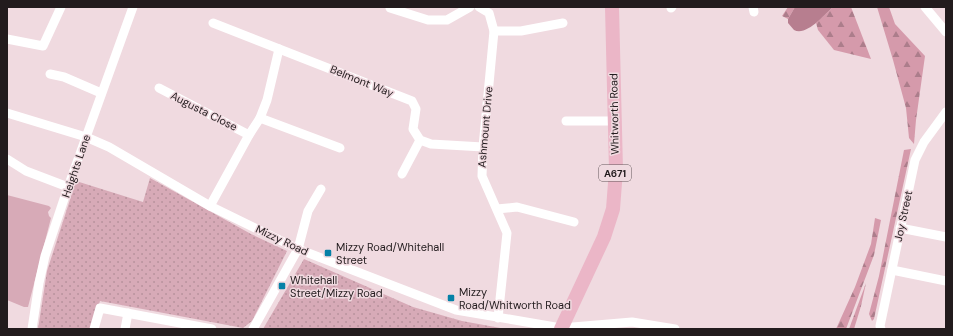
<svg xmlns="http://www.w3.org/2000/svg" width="953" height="336" viewBox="0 0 953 336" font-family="'DM Sans',sans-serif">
	<defs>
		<pattern id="grass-dots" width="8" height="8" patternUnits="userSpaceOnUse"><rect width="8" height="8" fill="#d7aab7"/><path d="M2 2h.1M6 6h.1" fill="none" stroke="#b8929d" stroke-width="1.8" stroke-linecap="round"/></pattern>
		<pattern id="forest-firs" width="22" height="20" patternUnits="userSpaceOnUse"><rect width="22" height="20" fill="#d59aab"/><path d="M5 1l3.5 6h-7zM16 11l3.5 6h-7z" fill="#ac7d8b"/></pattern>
	</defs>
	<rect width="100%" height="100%" fill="#f0dae0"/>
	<g fill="url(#grass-dots)">
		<path d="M150 178 251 234 287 251 252 321 243 328 100 301 91 329H38L47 271 76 181 143 202Z"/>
		<path d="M304 259 413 307 462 321 506 329H263Z"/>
	</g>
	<g fill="url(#forest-firs)">
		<path d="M788 7H795L788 19 782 16Z"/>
		<path d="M833 7H851L871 59 834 50 818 30 816 23Z"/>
		<path d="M877 7H889L895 24 925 56 916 120 914 144 909 138 906 108 893 60Z"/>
		<path d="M911 149 874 319 872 321 869 314 879 276 904 150Z"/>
		<path d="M875 218 881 220 874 255 846 329H836L855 287 871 244Z"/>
		<path d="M866 283 861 306 854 329H849Z"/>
	</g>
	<path fill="#d7aab7" d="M7 195 49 206 51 208 48 212 49 216 51 218 28 307H24L7 300Z"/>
	<path fill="#b77e8f" d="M795 7H833C825 14 806 37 794 30 792 28 790 25 788 23V19Z"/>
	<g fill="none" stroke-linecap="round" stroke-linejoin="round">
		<g stroke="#fff" stroke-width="9">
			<path d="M479 7 489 13 494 31 483 147 482 176 507 233 498 318"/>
			<path d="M753 7 754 12"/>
			<path d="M925 7 946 32"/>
			<path d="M390 8 428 20H447L470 7"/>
			<path d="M671 8 672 7"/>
			<path d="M213 23 412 101 416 109 413 129 420 140 431 144 483 147"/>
			<path d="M494 31H521L563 23"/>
			<path d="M7 39 43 46 61 7"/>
			<path d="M50 74 64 77 101 93"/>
			<path d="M159 88 249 135"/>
			<path d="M7 113 86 137 109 147 210 206 298 249 456 310 561 328 632 322 675 329"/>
			<path d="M260 118 340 148"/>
			<path d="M566 121H615"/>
			<path d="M7 159 26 171 68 187"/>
			<path d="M402 174 420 140"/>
			<path d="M210 206 249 135 260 118 267 100 279 49"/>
			<path d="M497 209 517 207 574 222"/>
			<path d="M900 228 946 237"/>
			<path d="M892 270 946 281"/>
			<path d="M32 329 39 283 45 256 68 187 133 7"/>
			<path d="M94 329 100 308 212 329"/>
			<path d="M125 329 128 313"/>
			<path d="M253 329 298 249 308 211 321 189"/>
			<path d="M881 329 880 326 915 160 924 142 946 112"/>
		</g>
		<path stroke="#ebb6c7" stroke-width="14" d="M561 329 604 237 613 209 616 170 612 7"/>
	</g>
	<g fill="#0581a7" stroke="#f0dae0" stroke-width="1.5">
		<rect x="324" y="249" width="8" height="8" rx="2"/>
		<rect x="278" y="282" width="8" height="8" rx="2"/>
		<rect x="447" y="294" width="8" height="8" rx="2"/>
	</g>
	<g text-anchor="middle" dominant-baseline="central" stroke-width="3" stroke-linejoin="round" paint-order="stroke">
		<rect fill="#f0dae0" stroke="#605458" stroke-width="1" x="599" y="165" width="32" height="16" rx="3"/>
		<g font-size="10" font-weight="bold" fill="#221b1d">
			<text x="615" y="173">A671</text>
		</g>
		<g font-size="11" fill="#221b1d" stroke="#f0dae0">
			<text transform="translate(362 81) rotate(22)">Belmont Way</text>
			<text transform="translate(204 111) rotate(27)">Augusta Close</text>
			<text transform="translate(614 114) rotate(-91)">Whitworth Road</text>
			<text transform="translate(485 127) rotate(-85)">Ashmount Drive</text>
			<text transform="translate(76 166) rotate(-71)">Heights Lane</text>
			<text transform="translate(903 216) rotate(-78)">Joy Street</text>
			<text transform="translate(282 240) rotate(25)">Mizzy Road</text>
		</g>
		<g font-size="11" fill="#221b1d" stroke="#f0dae0" text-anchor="start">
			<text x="336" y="247">Mizzy Road/Whitehall<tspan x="336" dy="13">Street</tspan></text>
			<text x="290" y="280">Whitehall<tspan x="290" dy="13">Street/Mizzy Road</tspan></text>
			<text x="459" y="292">Mizzy<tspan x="459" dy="13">Road/Whitworth Road</tspan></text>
		</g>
	</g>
	<rect width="953" height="336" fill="none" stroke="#221b1d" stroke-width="16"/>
</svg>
